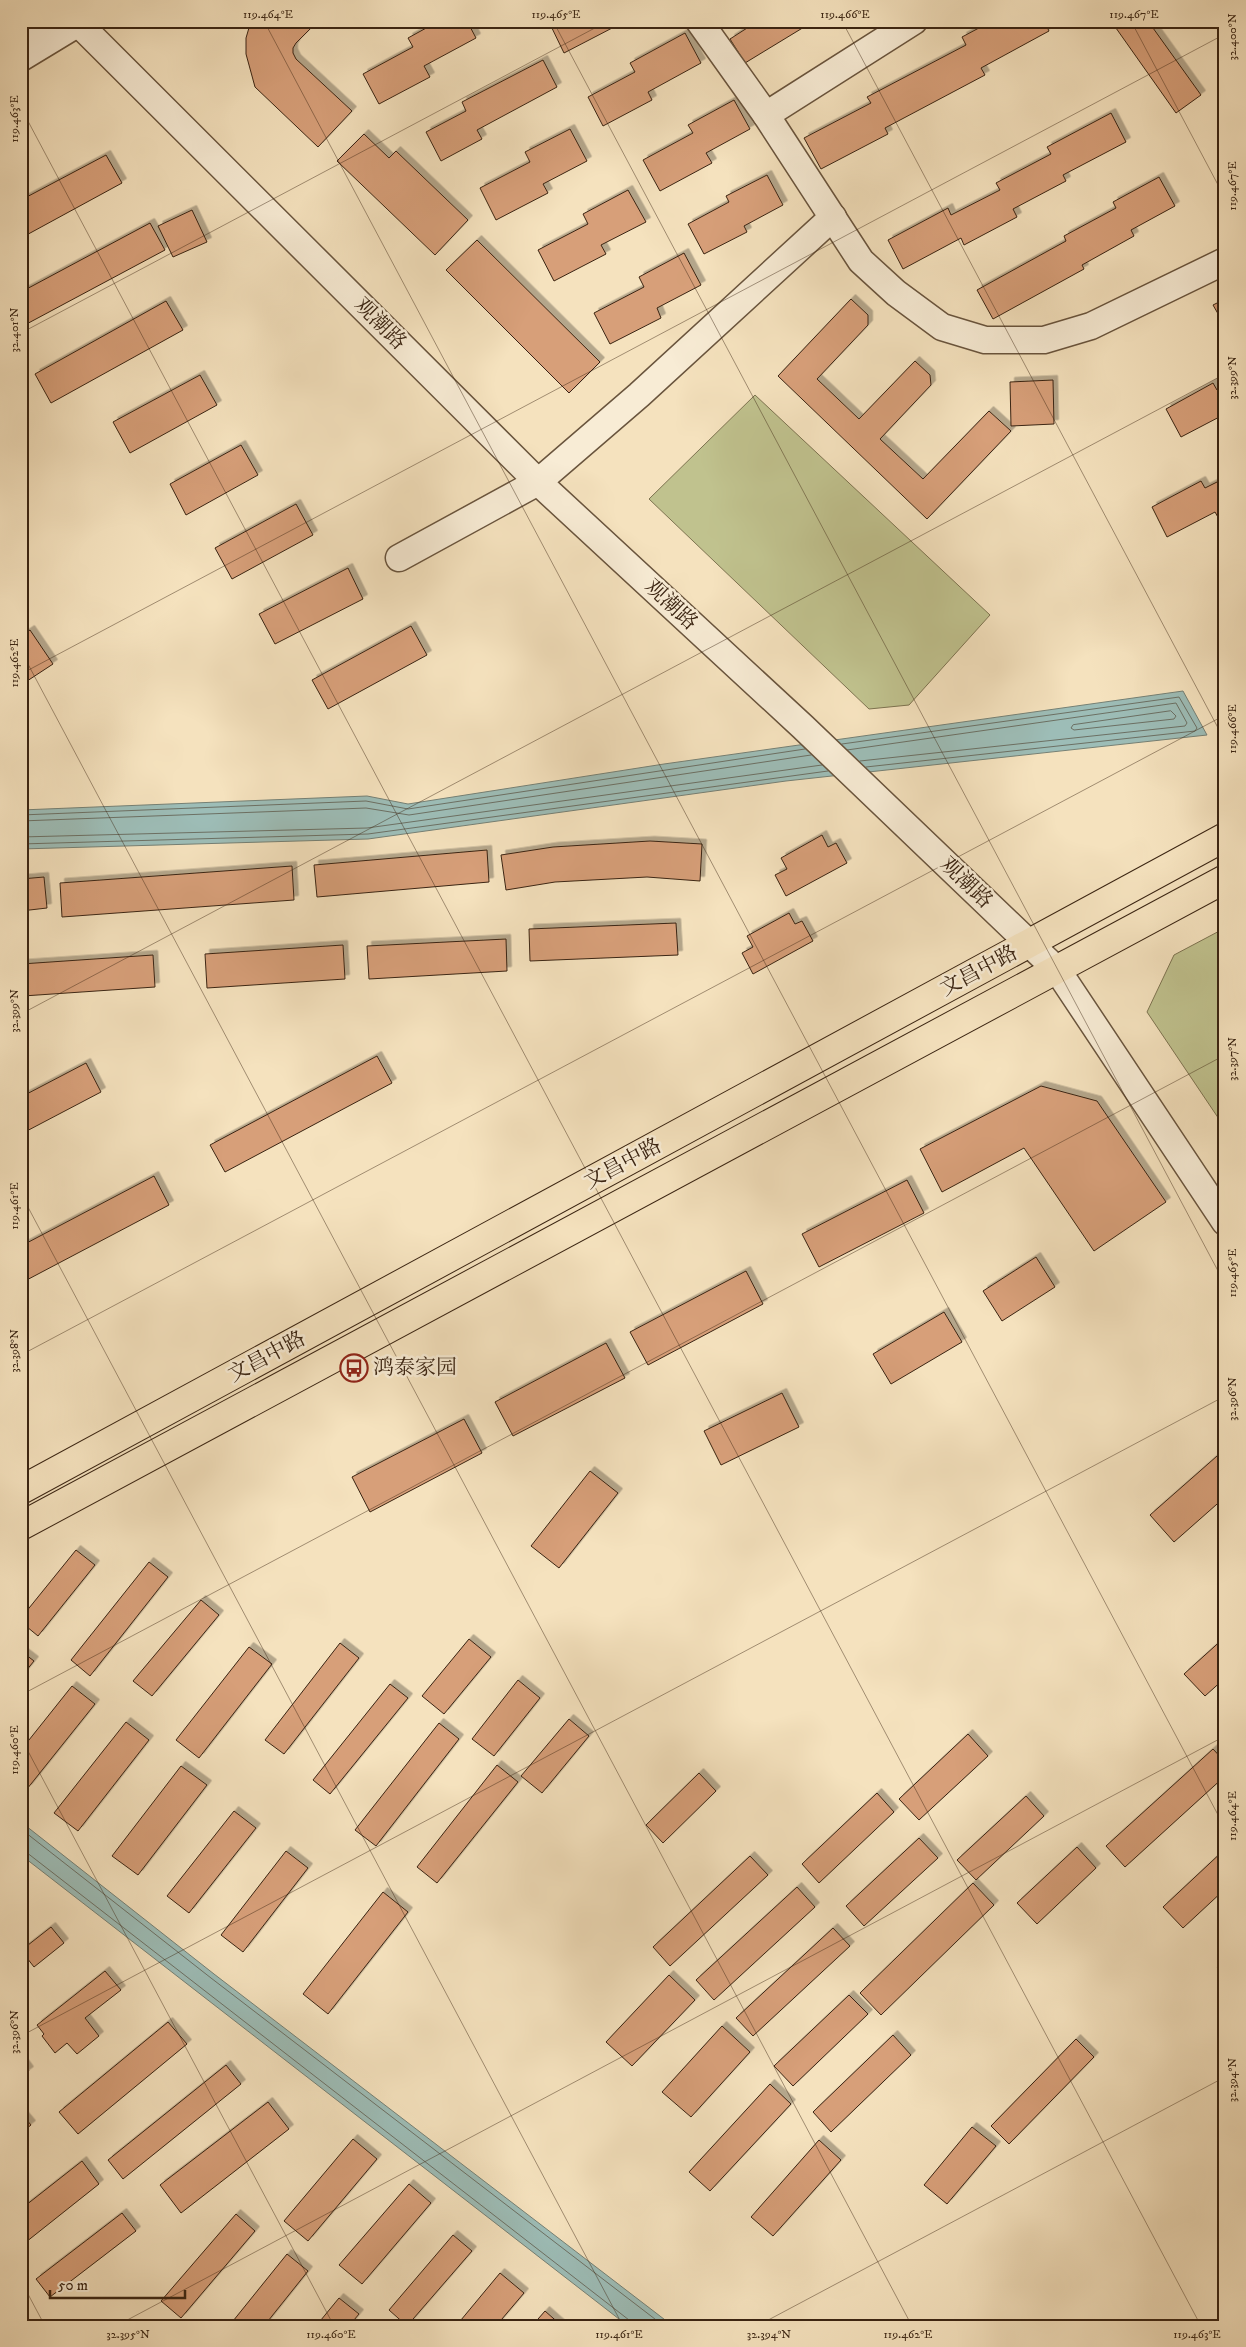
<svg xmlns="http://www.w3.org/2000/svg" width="1246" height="2347" viewBox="0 0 1246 2347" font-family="'IM FELL DW Pica','Noto Serif SC',serif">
	<defs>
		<filter id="shadow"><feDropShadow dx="4.5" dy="-4.5" stdDeviation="0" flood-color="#0004"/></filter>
	</defs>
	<rect width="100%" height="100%" fill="#f5e2be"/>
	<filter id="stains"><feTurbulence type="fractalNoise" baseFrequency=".004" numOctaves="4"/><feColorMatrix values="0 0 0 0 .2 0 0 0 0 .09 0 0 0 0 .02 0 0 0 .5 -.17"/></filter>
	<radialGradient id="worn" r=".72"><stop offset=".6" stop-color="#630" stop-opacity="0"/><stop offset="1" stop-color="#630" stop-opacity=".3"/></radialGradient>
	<g fill="#c0c28e" stroke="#7d7350">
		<path d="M755 395 990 615 909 705 869 709 649 499Z"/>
		<path d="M1225 928V1128L1147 1012 1174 955Z"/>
	</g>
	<g fill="#9dbdb7" stroke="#758075">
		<path d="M1183 691 1207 735 786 781 368 839 21 849V810L367 796 408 804 664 764Z"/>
		<path d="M21 1822 214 1974 673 2326H628L21 1855Z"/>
	</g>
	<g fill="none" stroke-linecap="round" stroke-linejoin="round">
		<g stroke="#6c7064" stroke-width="1">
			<path d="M1171 711 1176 716 1174 719 1074 730 1071 728 1073 725Z"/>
			<path d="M842 744 1179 697 1197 728 1195 731 866 767"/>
			<path d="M847 750 1176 703 1187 723 1185 726 860 761"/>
			<path d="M21 815 366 801 408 809 805 749"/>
			<path d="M21 821 366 808 409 815 811 755"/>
			<path d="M21 837 367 828 822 765"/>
			<path d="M21 844 368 834 828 771"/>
			<path d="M21 1829 211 1978 664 2326"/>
			<path d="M21 1851 26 1852 629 2320 631 2326"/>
		</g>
	</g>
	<g fill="#d79f79" stroke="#3a2412" filter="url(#shadow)">
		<path d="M251 21H318L296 43 293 48V53L296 59 352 111 318 147 255 87 246 54V38Z"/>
		<path d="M439 21H467L476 38 424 66 430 77 379 104 363 74 413 47 408 38Z"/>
		<path d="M551 21H614L616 26 564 53 549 22Z"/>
		<path d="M758 21H814L745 63 730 39Z"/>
		<path d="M992 21H1044L1049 31 981 68 985 75 885 128 888 134 821 169 804 138 871 103 867 97 966 45 962 37Z"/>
		<path d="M1111 21H1148L1201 95 1176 113Z"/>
		<path d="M685 33 701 63 648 92 652 100 603 126 588 97 635 72 630 63Z"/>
		<path d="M543 60 557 87 477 130 482 139 441 161 426 132 466 111 462 102Z"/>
		<path d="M734 100 750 129 706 153 712 163 660 191 643 160 693 133 688 125Z"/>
		<path d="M1111 113 1126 142 1063 175 1066 181 1013 209 1017 217 964 245 961 238 903 269 888 240 948 208 951 215 1000 190 996 183 1051 154 1047 147Z"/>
		<path d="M570 129 587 161 543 184 548 193 496 220 480 188 530 162 525 152Z"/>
		<path d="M364 134 389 158 396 151 468 220 435 255 337 161Z"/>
		<path d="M106 155 122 183 21 238V200Z"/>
		<path d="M767 175 783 205 744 226 747 232 704 254 688 224 729 202 726 196Z"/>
		<path d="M1159 177 1175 206 1131 230 1134 236 1082 265 1084 269 993 319 977 290 1066 241 1064 236 1116 208 1113 202Z"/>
		<path d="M628 190 646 222 601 245 606 254 554 281 538 250 588 224 583 214Z"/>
		<path d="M192 210 207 242 173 257 158 226Z"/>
		<path d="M150 223 165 250 21 327V292Z"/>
		<path d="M477 240 600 362 569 393 446 270Z"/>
		<path d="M684 253 701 285 657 308 661 318 610 344 594 313 644 287 639 277Z"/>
		<path d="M851 299 868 315V325L817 379 859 419 915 361 930 375 931 385 880 439 923 479 989 411 1011 431 927 519 778 376Z"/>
		<path d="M1225 299V326L1213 305Z"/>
		<path d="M166 301 183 330 51 403 35 374Z"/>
		<path d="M200 375 217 405 130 453 113 422Z"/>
		<path d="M1053 380 1054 424 1011 426 1010 382Z"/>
		<path d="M1213 383 1217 390 1225 385V414L1181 437 1166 409Z"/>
		<path d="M241 445 258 475 186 515 170 484Z"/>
		<path d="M1225 478V515L1219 519 1215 512 1167 537 1152 507 1201 481 1205 488Z"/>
		<path d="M296 504 313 535 232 579 215 548Z"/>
		<path d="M348 568 363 599 275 644 259 614Z"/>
		<path d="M411 626 427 655 328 709 312 680Z"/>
		<path d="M30 630 53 664 21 685V636Z"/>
		<path d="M822 835 828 847 836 843 847 863 786 896 775 875 787 869 781 858Z"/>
		<path d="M650 841 702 844 700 881 647 877 555 882 506 890 501 855 553 847Z"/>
		<path d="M487 850 489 882 317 897 314 865Z"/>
		<path d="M292 866 294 900 62 917 60 883Z"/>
		<path d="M44 877 47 908 21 911V879Z"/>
		<path d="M789 913 795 924 802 921 813 941 753 974 742 953 753 947 747 936Z"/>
		<path d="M676 923 678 955 530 961 529 929Z"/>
		<path d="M506 939 507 971 369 979 367 946Z"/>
		<path d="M343 945 345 979 207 988 205 954Z"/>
		<path d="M153 955 155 987 23 996 21 964Z"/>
		<path d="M377 1056 392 1083 225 1172 210 1145Z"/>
		<path d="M86 1063 101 1092 21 1134V1097Z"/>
		<path d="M1041 1086 1097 1101 1166 1202 1094 1251 1024 1148 942 1192 920 1149Z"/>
		<path d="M154 1176 169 1205 21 1283V1246Z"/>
		<path d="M907 1180 924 1213 819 1267 802 1234Z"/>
		<path d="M1036 1257 1055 1287 1002 1321 983 1291Z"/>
		<path d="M746 1271 763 1304 648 1365 630 1332Z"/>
		<path d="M944 1312 962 1342 891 1384 873 1354Z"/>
		<path d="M606 1343 625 1378 513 1436 495 1402Z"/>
		<path d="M782 1393 799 1427 721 1465 704 1431Z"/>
		<path d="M464 1419 482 1453 370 1512 352 1477Z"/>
		<path d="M1225 1449V1497L1174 1542 1150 1515Z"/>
		<path d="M590 1471 618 1493 559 1568 531 1546Z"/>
		<path d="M76 1550 95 1565 38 1636 21 1622V1618Z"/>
		<path d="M149 1562 168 1577 90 1676 71 1660Z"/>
		<path d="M201 1600 219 1615 152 1696 133 1681Z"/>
		<path d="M1225 1637V1678L1205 1696 1184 1674Z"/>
		<path d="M469 1639 491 1657 444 1714 422 1696Z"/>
		<path d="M340 1643 359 1658 284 1754 265 1740Z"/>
		<path d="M249 1647 272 1664 199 1758 176 1740Z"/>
		<path d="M21 1651 34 1661 21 1677Z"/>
		<path d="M518 1680 540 1698 494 1756 472 1739Z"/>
		<path d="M390 1684 408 1698 330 1794 313 1780Z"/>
		<path d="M72 1686 95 1704 27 1789 21 1785V1750Z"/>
		<path d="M569 1719 589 1736 542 1793 521 1776Z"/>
		<path d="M126 1722 149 1740 78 1831 54 1813Z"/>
		<path d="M439 1723 459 1739 376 1846 355 1830Z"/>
		<path d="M968 1734 988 1756 919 1820 899 1799Z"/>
		<path d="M1213 1749 1225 1762V1776L1125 1867 1106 1846Z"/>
		<path d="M497 1765 518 1782 437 1883 417 1867Z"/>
		<path d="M181 1766 207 1785 138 1875 112 1856Z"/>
		<path d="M699 1773 716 1791 663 1843 646 1825Z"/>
		<path d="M877 1793 894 1812 819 1883 802 1864Z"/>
		<path d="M1026 1796 1044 1816 976 1880 957 1860Z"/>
		<path d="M234 1811 256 1828 189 1913 167 1896Z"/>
		<path d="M919 1838 938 1858 864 1926 846 1906Z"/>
		<path d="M1077 1847 1096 1868 1037 1924 1017 1903Z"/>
		<path d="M1225 1849V1889L1183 1928 1163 1907Z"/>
		<path d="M286 1851 308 1868 243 1952 221 1935Z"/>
		<path d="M750 1856 768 1875 670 1966 653 1947Z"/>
		<path d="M973 1883 994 1905 881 2015 860 1993Z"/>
		<path d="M797 1887 815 1907 714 2000 696 1980Z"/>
		<path d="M383 1892 408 1912 328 2014 303 1994Z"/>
		<path d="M51 1927 64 1943 34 1967 27 1958 21 1963V1947L23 1949Z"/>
		<path d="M833 1928 850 1946 753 2036 736 2018Z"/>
		<path d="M1225 1960V1976L1217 1967Z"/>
		<path d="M105 1971 121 1990 85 2018 99 2036 77 2054 67 2043 55 2053 42 2036 44 2034 37 2025Z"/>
		<path d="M669 1975 695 2000 632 2066 606 2042Z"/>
		<path d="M849 1995 868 2014 793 2086 774 2066Z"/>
		<path d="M168 2022 187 2044 78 2134 59 2112Z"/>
		<path d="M722 2026 750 2052 691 2117 662 2092Z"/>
		<path d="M893 2035 911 2055 831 2132 813 2112Z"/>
		<path d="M1076 2039 1094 2057 1009 2144 991 2126Z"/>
		<path d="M21 2060 29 2071 21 2077Z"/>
		<path d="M226 2065 241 2084 123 2179 108 2160Z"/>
		<path d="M770 2084 791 2104 710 2191 689 2172Z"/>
		<path d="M268 2102 289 2129 181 2213 160 2185Z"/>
		<path d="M21 2113 31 2125 21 2133Z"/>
		<path d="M972 2127 996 2146 947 2204 924 2185Z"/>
		<path d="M353 2139 377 2159 308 2241 284 2221Z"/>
		<path d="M819 2140 841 2160 773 2236 751 2217Z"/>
		<path d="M82 2161 99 2184 21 2246V2209Z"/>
		<path d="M409 2184 431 2203 362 2284 339 2265Z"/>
		<path d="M122 2213 136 2231 50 2297 36 2279Z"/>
		<path d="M236 2214 255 2231 181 2318 161 2301Z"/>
		<path d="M453 2235 472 2251 407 2326 389 2310Z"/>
		<path d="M287 2254 308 2271 264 2326H229Z"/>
		<path d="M500 2273 524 2293 496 2326H456Z"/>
		<path d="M339 2298 359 2314 349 2326H316Z"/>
		<path d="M545 2311 562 2326H532Z"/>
	</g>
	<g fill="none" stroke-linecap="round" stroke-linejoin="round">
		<g stroke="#69543d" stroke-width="29">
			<g id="minor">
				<path d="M76 21 538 482 803 727 1058 971 1225 1222"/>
				<path d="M699 21 766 115 861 261 896 293 942 327 985 340H1044L1091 326 1225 261"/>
				<path d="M21 34 42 21"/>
				<path d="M21 58 82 21"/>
				<path d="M766 115 914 21"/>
				<path d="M399 558 538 482 639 395 833 217"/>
			</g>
		</g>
		<g stroke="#3a2412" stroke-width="30">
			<g id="major">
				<path d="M21 1490 1225 837"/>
				<path d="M21 1526 1225 879"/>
			</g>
		</g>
		<use href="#minor" stroke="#f8ecd5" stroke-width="26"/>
		<use href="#major" stroke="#f5e2be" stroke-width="28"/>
	</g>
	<path fill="none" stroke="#3a2412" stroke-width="1" stroke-opacity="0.45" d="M264 21 1225 1828M553 21 1225 1284M842 21 1225 741M1131 21 1225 198M21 108 1201 2326M21 333 608 21M21 651 912 2326M21 674 1225 34M21 1014 1225 374M21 1194 623 2326M21 1355 1225 715M21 1695 1225 1055M21 1738 334 2326M21 2036 1225 1396M21 2281 45 2326M116 2326 1225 1736M757 2326 1225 2077"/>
	<defs>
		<g id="bus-ring" transform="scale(1.4375)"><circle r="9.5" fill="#f8ecd5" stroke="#8f2418" stroke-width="1.5"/><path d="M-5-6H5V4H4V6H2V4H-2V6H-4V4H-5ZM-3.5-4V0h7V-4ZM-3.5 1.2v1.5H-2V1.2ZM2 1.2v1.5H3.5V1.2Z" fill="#8f2418"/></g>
	</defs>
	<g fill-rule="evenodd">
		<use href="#bus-ring" x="354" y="1368"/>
	</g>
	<g text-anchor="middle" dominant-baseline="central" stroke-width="5" stroke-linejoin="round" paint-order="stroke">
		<g font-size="21" fill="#3a2412" stroke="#f8ecd5">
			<text transform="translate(380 324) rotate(45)">观潮路</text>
			<text transform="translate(671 605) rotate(43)">观潮路</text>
			<text transform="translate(966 883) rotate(44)">观潮路</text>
			<text transform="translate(979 971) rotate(-28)">文昌中路</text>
			<text transform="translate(623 1164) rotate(-28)">文昌中路</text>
			<text transform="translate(267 1357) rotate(-28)">文昌中路</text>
		</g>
		<g font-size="21" fill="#3a2412" stroke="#f8ecd5" text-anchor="start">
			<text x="373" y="1368">鸿泰家园</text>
		</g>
	</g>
	<rect width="1246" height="2347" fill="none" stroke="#f5e2be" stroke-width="55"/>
	<path d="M50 2290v8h135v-8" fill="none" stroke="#3a2412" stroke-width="2.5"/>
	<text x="58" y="2290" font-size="15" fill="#3a2412" stroke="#f8ecd5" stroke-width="4" paint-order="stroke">50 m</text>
	<rect x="28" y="28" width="1190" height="2292" fill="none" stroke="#3a2412" stroke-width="2"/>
	<g font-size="12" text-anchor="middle" fill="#3a2412">
		<text x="268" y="18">119.464°E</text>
		<text x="556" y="18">119.465°E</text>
		<text x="845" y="18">119.466°E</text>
		<text x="1134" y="18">119.467°E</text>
		<text transform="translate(1232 37) rotate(-90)" y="4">32.400°N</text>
		<text transform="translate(14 119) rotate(-90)" y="4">119.463°E</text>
		<text transform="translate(1232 186) rotate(-90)" y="4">119.467°E</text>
		<text transform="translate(14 330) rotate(-90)" y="4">32.401°N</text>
		<text transform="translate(1232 378) rotate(-90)" y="4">32.399°N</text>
		<text transform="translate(14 663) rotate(-90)" y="4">119.462°E</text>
		<text transform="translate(1232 729) rotate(-90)" y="4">119.466°E</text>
		<text transform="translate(14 1011) rotate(-90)" y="4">32.399°N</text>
		<text transform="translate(1232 1059) rotate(-90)" y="4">32.397°N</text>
		<text transform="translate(14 1206) rotate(-90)" y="4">119.461°E</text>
		<text transform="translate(1232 1273) rotate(-90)" y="4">119.465°E</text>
		<text transform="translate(14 1351) rotate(-90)" y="4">32.398°N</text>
		<text transform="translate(1232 1399) rotate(-90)" y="4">32.396°N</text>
		<text transform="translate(14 1750) rotate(-90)" y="4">119.460°E</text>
		<text transform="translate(1232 1816) rotate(-90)" y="4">119.464°E</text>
		<text transform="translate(14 2032) rotate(-90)" y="4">32.396°N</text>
		<text transform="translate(1232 2080) rotate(-90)" y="4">32.394°N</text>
		<text x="128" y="2338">32.395°N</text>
		<text x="331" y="2338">119.460°E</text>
		<text x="619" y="2338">119.461°E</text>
		<text x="769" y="2338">32.394°N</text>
		<text x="908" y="2338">119.462°E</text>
		<text x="1197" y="2338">119.463°E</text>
	</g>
	<rect width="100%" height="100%" filter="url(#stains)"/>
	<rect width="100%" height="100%" fill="url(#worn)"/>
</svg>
